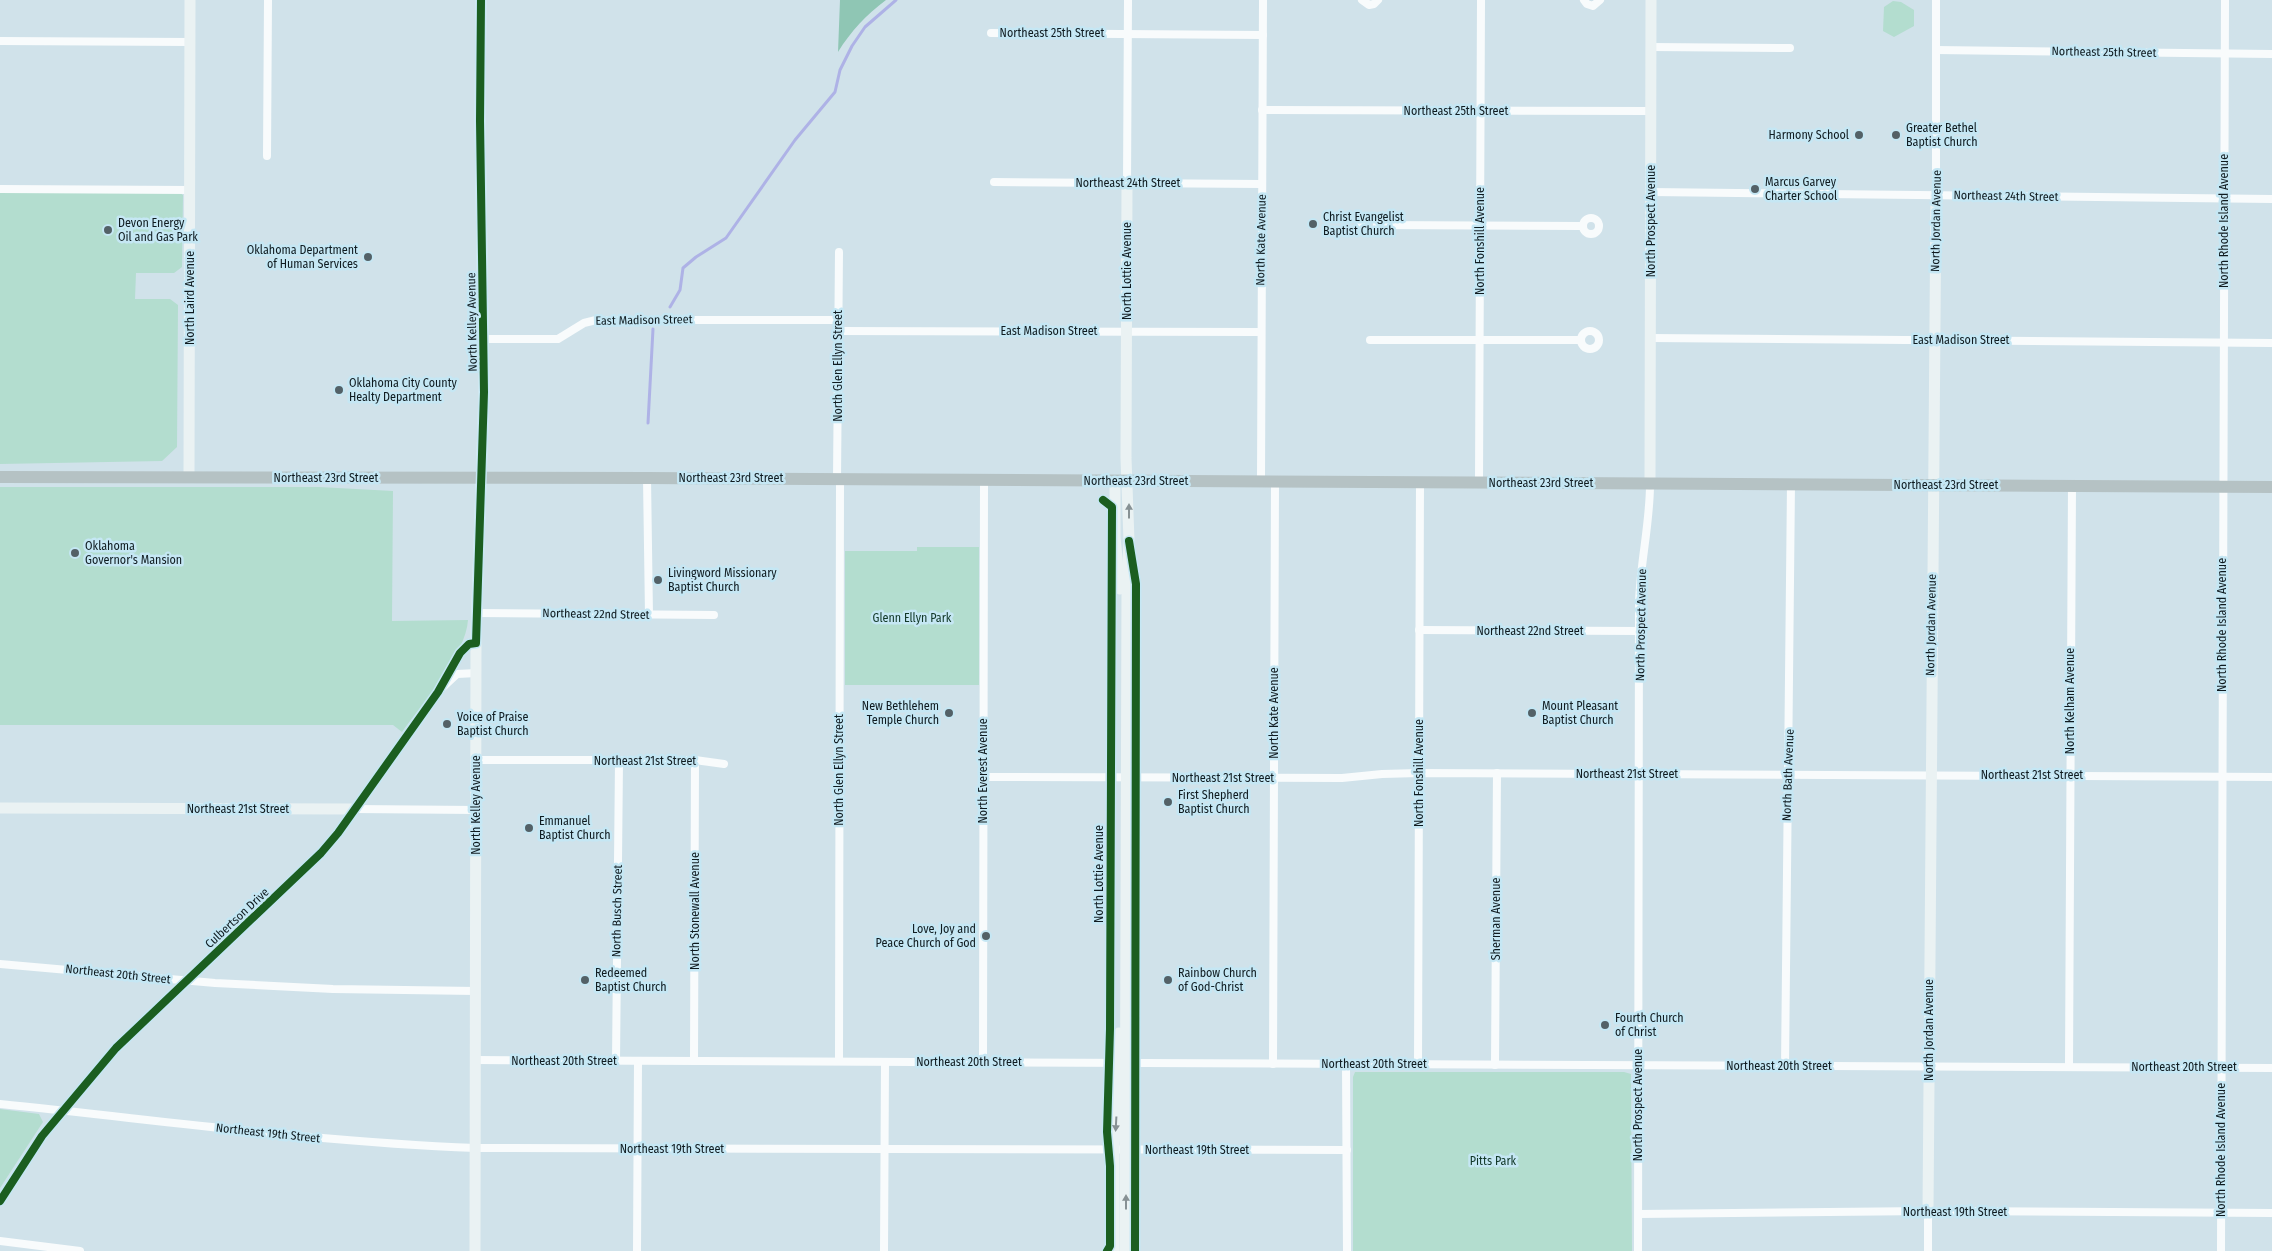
<svg xmlns="http://www.w3.org/2000/svg" width="2272" height="1251" viewBox="0 0 2272 1251" font-family="'Fira Sans Condensed',sans-serif">
	<rect width="100%" height="100%" fill="#d0e2ea"/>
	<g fill="#b3ddcf">
		<path d="M1893 1 1901 2 1914 10V26L1894 37 1883 31 1884 7Z"/>
		<path d="M0 191 180 193 183 195 182 267 174 273H136L135 299H170L178 305 177 447 162 461 0 464Z"/>
		<path d="M0 487H319L393 491 392 621 468 620C466 654 422 704 402 732L393 725H0Z"/>
		<path d="M917 547H979V685H845V551H917Z"/>
		<path d="M1355 1072H1624L1631 1074 1632 1251H1353V1077Z"/>
		<path d="M0 1109 39 1114 43 1122 0 1188Z"/>
	</g>
	<path fill="#8fc6b4" d="M840 0H886C866 15 851 31 838 52Z"/>
	<g fill="none" stroke-linecap="round" stroke-linejoin="round">
		<g stroke="#aeb2e6" stroke-width="3">
			<path d="M670 307 680 290 683 268 696 257 726 238 795 140 835 92 840 70 852 46 865 27 896 0"/>
			<path d="M648 423 653 329"/>
		</g>
		<g stroke="#f8fbfc" stroke-width="8">
			<path d="M1362 0 1369 5 1374 4 1378 0"/>
			<path d="M1584 0 1587 4 1593 6 1600 0"/>
			<path d="M1936 0V194"/>
			<path d="M991 33 1263 35"/>
			<path d="M0 41 190 42"/>
			<path d="M1651 47 1790 48"/>
			<path d="M1936 50 2272 54"/>
			<path d="M1262 110 1651 111"/>
			<path d="M267 156 268 0"/>
			<path d="M994 182 1262 184"/>
			<path d="M1127 183 1128 0"/>
			<path d="M0 189 190 190"/>
			<path d="M1651 192 2272 199"/>
			<circle cx="1369" cy="225" r="8"/>
			<circle cx="1591" cy="226" r="8"/>
			<path d="M1378 225 1582 226"/>
			<path d="M838 331 1260 332"/>
			<circle cx="1590" cy="340" r="9"/>
			<path d="M1650 338 2272 343"/>
			<path d="M484 339H558L584 323 596 320H838"/>
			<path d="M1370 340H1581"/>
			<path d="M647 478 649 615"/>
			<path d="M837 479 839 252"/>
			<path d="M1261 481 1263 0"/>
			<path d="M1479 483 1481 0"/>
			<path d="M477 613 714 615"/>
			<path d="M1419 630 1640 631"/>
			<path d="M443 687 457 674 477 673"/>
			<path d="M476 760H695L724 764"/>
			<path d="M983 777 1342 778 1382 774 1419 773 2272 777"/>
			<path d="M354 809 476 810"/>
			<path d="M0 964 215 983 333 989 476 991"/>
			<path d="M476 1060 2272 1068"/>
			<path d="M616 1061 619 762"/>
			<path d="M694 1061 695 760"/>
			<path d="M839 1061 840 479"/>
			<path d="M983 1063 984 480"/>
			<path d="M1273 1064 1275 481"/>
			<path d="M1346 1064 1347 1251"/>
			<path d="M1418 1065 1420 482"/>
			<path d="M1495 1065 1497 773"/>
			<path d="M2069 1066 2072 485"/>
			<path d="M1785 1067 1791 483"/>
			<path d="M0 1104C159 1120 316 1142 476 1148L1347 1150"/>
			<path d="M0 1201 42 1136 116 1048 321 853 338 833 438 692 460 653 469 644 476 643"/>
			<path d="M1639 1214 1928 1211 2272 1213"/>
			<path d="M0 1241 80 1251"/>
			<path d="M637 1251 638 1061"/>
			<path d="M884 1251 885 1062"/>
			<path d="M1638 1251 1639 604C1640 563 1650 524 1650 484"/>
			<path d="M1928 1251V1211"/>
			<path d="M2221 1251 2225 0"/>
		</g>
		<g stroke="#eaf2f3" stroke-width="11">
			<path d="M189 477 190 0"/>
			<path d="M1115 481V537L1120 589"/>
			<path d="M1650 484 1651 0"/>
			<path d="M0 808 354 809"/>
			<path d="M1928 1211 1936 194"/>
			<path d="M475 1251 476 634 484 392 480 121 481 0"/>
			<path d="M1114 1251V1150L1119 1033"/>
			<path d="M1125 1251 1127 584 1129 541 1126 458 1127 183"/>
		</g>
		<path stroke="#b5c2c4" stroke-width="12" d="M0 477 647 478 2272 487"/>
		<g stroke="#c5e7f4" stroke-width="11">
			<g id="cycleway">
				<path d="M1103 500 1112 507 1110 1029 1107 1132 1110 1166V1246L1107 1251"/>
				<path d="M1129 541 1136 584 1135 1251"/>
				<path d="M0 1201 42 1136 116 1048 321 853 338 833 438 692 460 653 469 644 476 643 484 392 480 121 481 0"/>
			</g>
		</g>
		<use href="#cycleway" stroke="#1b5e20" stroke-width="8"/>
	</g>
	<defs><path id="oneway-solid" d="M-6-.8H1V-3.2L6.5 0L1 3.2V.8H-6Z" transform="scale(1.25)"/></defs>
	<g fill="#879194">
		<use href="#oneway-solid" transform="translate(1129 511) rotate(-90)"/>
		<use href="#oneway-solid" transform="translate(1116 1124) rotate(93)"/>
		<use href="#oneway-solid" transform="translate(1126 1202) rotate(-90)"/>
	</g>
	<g fill="#536167" stroke="#c5e7f4" stroke-width="2">
		<circle cx="1859" cy="135" r="5"/>
		<circle cx="1896" cy="135" r="5"/>
		<circle cx="1755" cy="189" r="5"/>
		<circle cx="1313" cy="224" r="5"/>
		<circle cx="108" cy="230" r="5"/>
		<circle cx="368" cy="257" r="5"/>
		<circle cx="339" cy="390" r="5"/>
		<circle cx="75" cy="553" r="5"/>
		<circle cx="658" cy="580" r="5"/>
		<circle cx="949" cy="713" r="5"/>
		<circle cx="1532" cy="713" r="5"/>
		<circle cx="447" cy="724" r="5"/>
		<circle cx="1168" cy="802" r="5"/>
		<circle cx="529" cy="828" r="5"/>
		<circle cx="986" cy="936" r="5"/>
		<circle cx="585" cy="980" r="5"/>
		<circle cx="1168" cy="980" r="5"/>
		<circle cx="1605" cy="1025" r="5"/>
	</g>
	<g text-anchor="middle" dominant-baseline="central" stroke-width="5" stroke-linejoin="round" paint-order="stroke">
		<g font-size="12" fill="#0f1b20" stroke="#c5e7f4">
			<text x="1052" y="33">Northeast 25th Street</text>
			<text transform="translate(2104 52) rotate(1)">Northeast 25th Street</text>
			<text x="1456" y="111">Northeast 25th Street</text>
			<text x="1128" y="183">Northeast 24th Street</text>
			<text transform="translate(2006 196) rotate(1)">Northeast 24th Street</text>
			<text transform="translate(1651 221) rotate(-90)">North Prospect Avenue</text>
			<text transform="translate(1936 221) rotate(-89)">North Jordan Avenue</text>
			<text transform="translate(2224 221) rotate(-90)">North Rhode Island Avenue</text>
			<text transform="translate(1261 240) rotate(-89)">North Kate Avenue</text>
			<text transform="translate(1480 241) rotate(-90)">North Fonshill Avenue</text>
			<text transform="translate(1127 271) rotate(-90)">North Lottie Avenue</text>
			<text transform="translate(190 298) rotate(-90)">North Laird Avenue</text>
			<text transform="translate(644 320) rotate(-1)">East Madison Street</text>
			<text transform="translate(472 322) rotate(-91)">North Kelley Avenue</text>
			<text x="1049" y="331">East Madison Street</text>
			<text x="1961" y="340">East Madison Street</text>
			<text transform="translate(838 366) rotate(-90)">North Glen Ellyn Street</text>
			<text x="326" y="478">Northeast 23rd Street</text>
			<text x="731" y="478">Northeast 23rd Street</text>
			<text x="1136" y="481">Northeast 23rd Street</text>
			<text x="1541" y="483">Northeast 23rd Street</text>
			<text x="1946" y="485">Northeast 23rd Street</text>
			<text transform="translate(596 614) rotate(1)">Northeast 22nd Street</text>
			<text transform="translate(1641 625) rotate(-89)">North Prospect Avenue</text>
			<text transform="translate(1931 625) rotate(-89)">North Jordan Avenue</text>
			<text transform="translate(2222 625) rotate(-90)">North Rhode Island Avenue</text>
			<text x="1530" y="631">Northeast 22nd Street</text>
			<text transform="translate(2070 701) rotate(-90)">North Kelham Avenue</text>
			<text transform="translate(1274 713) rotate(-90)">North Kate Avenue</text>
			<text x="645" y="761">Northeast 21st Street</text>
			<text transform="translate(839 770) rotate(-90)">North Glen Ellyn Street</text>
			<text transform="translate(983 771) rotate(-90)">North Everest Avenue</text>
			<text transform="translate(1419 773) rotate(-90)">North Fonshill Avenue</text>
			<text x="1627" y="774">Northeast 21st Street</text>
			<text transform="translate(1788 775) rotate(-88)">North Bath Avenue</text>
			<text x="2032" y="775">Northeast 21st Street</text>
			<text x="1223" y="778">Northeast 21st Street</text>
			<text transform="translate(476 805) rotate(-90)">North Kelley Avenue</text>
			<text x="238" y="809">Northeast 21st Street</text>
			<text transform="translate(1099 874) rotate(-90)">North Lottie Avenue</text>
			<text transform="translate(617 911) rotate(-89)">North Busch Street</text>
			<text transform="translate(695 911) rotate(-90)">North Stonewall Avenue</text>
			<text transform="translate(237 918) rotate(-43)">Culbertson Drive</text>
			<text transform="translate(1496 919) rotate(-90)">Sherman Avenue</text>
			<text transform="translate(118 974) rotate(6)">Northeast 20th Street</text>
			<text transform="translate(1929 1030) rotate(-90)">North Jordan Avenue</text>
			<text x="564" y="1061">Northeast 20th Street</text>
			<text x="969" y="1062">Northeast 20th Street</text>
			<text x="1374" y="1064">Northeast 20th Street</text>
			<text x="1779" y="1066">Northeast 20th Street</text>
			<text x="2184" y="1067">Northeast 20th Street</text>
			<text transform="translate(1638 1105) rotate(-90)">North Prospect Avenue</text>
			<text transform="translate(268 1133) rotate(6)">Northeast 19th Street</text>
			<text x="672" y="1149">Northeast 19th Street</text>
			<text x="1197" y="1150">Northeast 19th Street</text>
			<text transform="translate(2221 1150) rotate(-90)">North Rhode Island Avenue</text>
			<text x="1955" y="1212">Northeast 19th Street</text>
		</g>
		<g font-size="12" fill="#0f1b20" stroke="#c5e7f4" text-anchor="start">
			<text x="1906" y="128">Greater Bethel<tspan x="1906" dy="14">Baptist Church</tspan></text>
			<text x="1849" y="135" text-anchor="end">Harmony School</text>
			<text x="1765" y="182">Marcus Garvey<tspan x="1765" dy="14">Charter School</tspan></text>
			<text x="1323" y="217">Christ Evangelist<tspan x="1323" dy="14">Baptist Church</tspan></text>
			<text x="118" y="223">Devon Energy<tspan x="118" dy="14">Oil and Gas Park</tspan></text>
			<text x="358" y="250" text-anchor="end">Oklahoma Department<tspan x="358" dy="14">of Human Services</tspan></text>
			<text x="349" y="383">Oklahoma City County<tspan x="349" dy="14">Healty Department</tspan></text>
			<text x="85" y="546">Oklahoma<tspan x="85" dy="14">Governor's Mansion</tspan></text>
			<text x="668" y="573">Livingword Missionary<tspan x="668" dy="14">Baptist Church</tspan></text>
			<text x="939" y="706" text-anchor="end">New Bethlehem<tspan x="939" dy="14">Temple Church</tspan></text>
			<text x="1542" y="706">Mount Pleasant<tspan x="1542" dy="14">Baptist Church</tspan></text>
			<text x="457" y="717">Voice of Praise<tspan x="457" dy="14">Baptist Church</tspan></text>
			<text x="1178" y="795">First Shepherd<tspan x="1178" dy="14">Baptist Church</tspan></text>
			<text x="539" y="821">Emmanuel<tspan x="539" dy="14">Baptist Church</tspan></text>
			<text x="976" y="929" text-anchor="end">Love, Joy and<tspan x="976" dy="14">Peace Church of God</tspan></text>
			<text x="595" y="973">Redeemed<tspan x="595" dy="14">Baptist Church</tspan></text>
			<text x="1178" y="973">Rainbow Church<tspan x="1178" dy="14">of God-Christ</tspan></text>
			<text x="1615" y="1018">Fourth Church<tspan x="1615" dy="14">of Christ</tspan></text>
		</g>
		<g font-size="12" fill="#113727" stroke="#c5e7f4">
			<text x="912" y="618">Glenn Ellyn Park</text>
			<text x="1493" y="1161">Pitts Park</text>
		</g>
	</g>
</svg>
